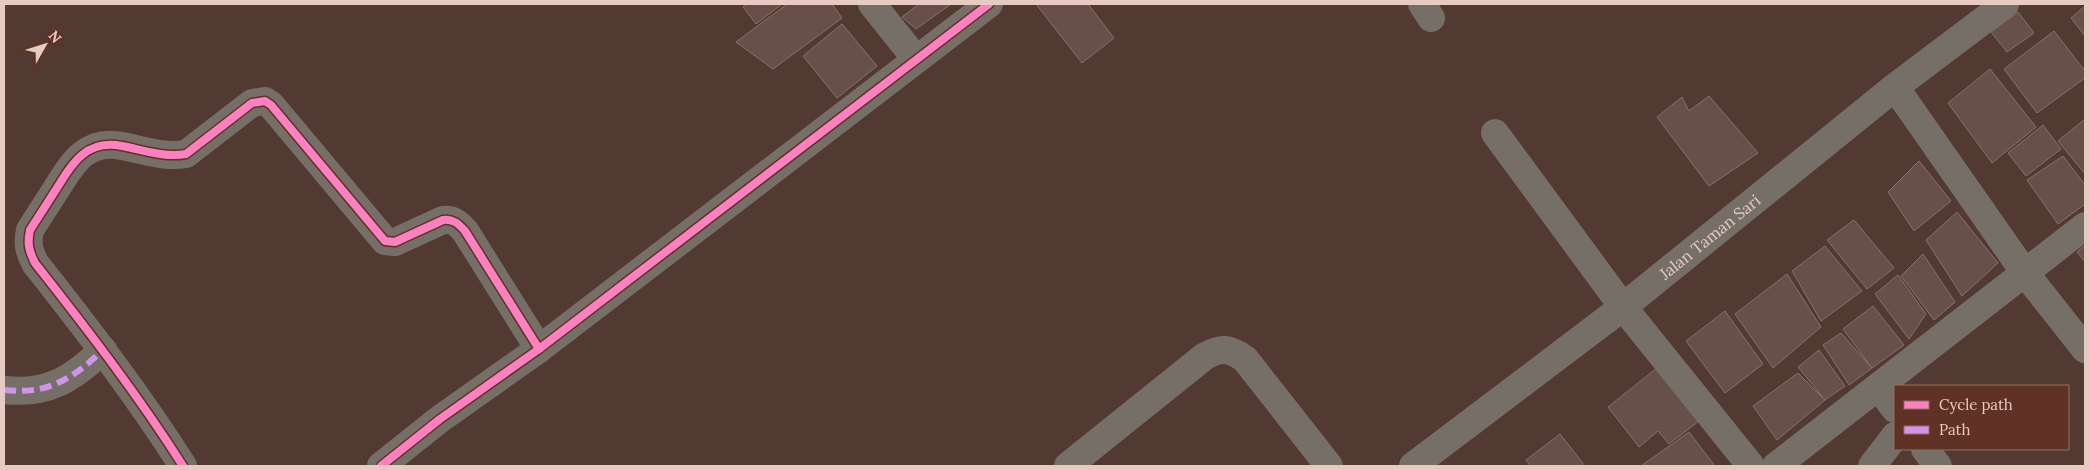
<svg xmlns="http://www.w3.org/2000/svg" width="2089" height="470" viewBox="0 0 2089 470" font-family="Lora,serif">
	<rect width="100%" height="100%" fill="#523932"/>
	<g fill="#675049" stroke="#87716b">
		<path d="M748 4H782L756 24 743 7Z"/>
		<path d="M787 4H832L842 18 773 69 736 42Z"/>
		<path d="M919 4H951L916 29 902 17Z"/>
		<path d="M1036 4H1088L1114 38 1082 63Z"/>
		<path d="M2085 6V36L2071 18Z"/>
		<path d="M2018 12 2034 33 2007 52 1991 32Z"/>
		<path d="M842 24 877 66 837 98 803 56Z"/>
		<path d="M2054 31 2085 71V78L2037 113 2004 69Z"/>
		<path d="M1990 69 2036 127 1992 163 1948 103Z"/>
		<path d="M1709 96 1758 153 1709 186 1657 117 1682 97 1689 111Z"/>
		<path d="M2085 119V174L2058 141Z"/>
		<path d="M2043 125 2061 149 2026 176 2008 153Z"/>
		<path d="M2063 156 2085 185V204L2058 224 2027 180Z"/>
		<path d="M1919 161 1951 201 1914 231 1888 192Z"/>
		<path d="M1957 212 1998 263 1962 296 1926 240Z"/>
		<path d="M1854 220 1894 268 1867 289 1827 240Z"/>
		<path d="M2085 245V262L2077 252Z"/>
		<path d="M1825 246 1862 291 1821 321 1792 271Z"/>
		<path d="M1923 254 1955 302 1934 320 1901 276Z"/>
		<path d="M1787 274 1821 327 1773 368 1735 314Z"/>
		<path d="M1898 275 1926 314 1909 339 1875 294Z"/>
		<path d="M1873 306 1904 345 1872 368 1843 329Z"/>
		<path d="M1725 311 1763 364 1725 393 1686 341Z"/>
		<path d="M1841 333 1872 368 1849 385 1823 345Z"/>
		<path d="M1819 350 1845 386 1825 400 1798 367Z"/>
		<path d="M1657 368 1699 421 1669 444 1658 431 1639 447 1608 407Z"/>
		<path d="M1798 373 1825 400 1777 440 1753 406Z"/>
		<path d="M1689 432 1715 466H1641Z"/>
		<path d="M1560 434 1585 466H1531L1526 460Z"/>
	</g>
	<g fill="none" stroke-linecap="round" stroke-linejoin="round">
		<g stroke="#756f68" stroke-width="28">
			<path d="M872 4 916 59"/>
			<path d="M1422 4 1431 18"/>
			<path d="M1895 87 2025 273 2085 349"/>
			<path d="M1495 133 1623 307 1751 466"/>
			<path d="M1878 387 1895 409"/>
			<path d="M4 390C48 395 72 379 103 350"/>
			<path d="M1925 449 1938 466"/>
			<path d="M183 466C138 395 87 329 35 263 29 251 27 244 30 230 39 216 48 202 57 188 73 162 87 139 122 146 143 150 165 158 186 154L252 103 265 101 271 105 385 241 395 242 443 220C453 219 458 223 465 231L539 349"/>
			<path d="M381 466 440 419 539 349 989 4"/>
			<path d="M1068 466 1205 356C1222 347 1229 348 1245 359L1329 466"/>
			<path id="s1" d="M1413 466 1623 307 1895 87 2005 4"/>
			<path d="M1776 466 2085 226"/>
			<path d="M1872 466 1895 436"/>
		</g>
		<path stroke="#d193ec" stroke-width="6" stroke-dasharray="12 6" stroke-linecap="butt" d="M4 390C48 395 72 379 103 350"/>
		<g stroke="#5f3225" stroke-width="11">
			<g id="cycleway">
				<path d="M183 466C138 395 87 329 35 263 29 251 27 244 30 230 39 216 48 202 57 188 73 162 87 139 122 146 143 150 165 158 186 154L252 103 265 101 271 105 385 241 395 242 443 220C453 219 458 223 465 231L539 349"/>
				<path d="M381 466 440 419 539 349 989 4"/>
			</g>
		</g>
		<use href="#cycleway" stroke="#ff80c0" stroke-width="8"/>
	</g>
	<g text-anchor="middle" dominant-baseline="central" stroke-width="4" stroke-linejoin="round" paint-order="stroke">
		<g font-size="16" fill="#e7cac2" stroke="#5f3225">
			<text stroke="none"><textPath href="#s1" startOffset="375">Jalan Taman Sari</textPath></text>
		</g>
	</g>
	<rect width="2089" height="470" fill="none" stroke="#e7cac2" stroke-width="10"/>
	<rect x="1894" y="385" width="175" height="65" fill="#5f3225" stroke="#956f64"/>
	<rect x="1904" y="401" width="25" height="8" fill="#ff80c0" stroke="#956f64"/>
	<text x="1939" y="410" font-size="15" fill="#e7cac2">Cycle path</text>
	<rect x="1904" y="426" width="25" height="8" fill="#d193ec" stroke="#956f64"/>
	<text x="1939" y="435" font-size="15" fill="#e7cac2">Path</text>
	<g transform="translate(45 45) rotate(51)" stroke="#5f3225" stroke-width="4" paint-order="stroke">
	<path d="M0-4L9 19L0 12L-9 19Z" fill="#e7cac2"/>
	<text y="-8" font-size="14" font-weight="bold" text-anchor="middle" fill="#e7cac2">N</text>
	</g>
</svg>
